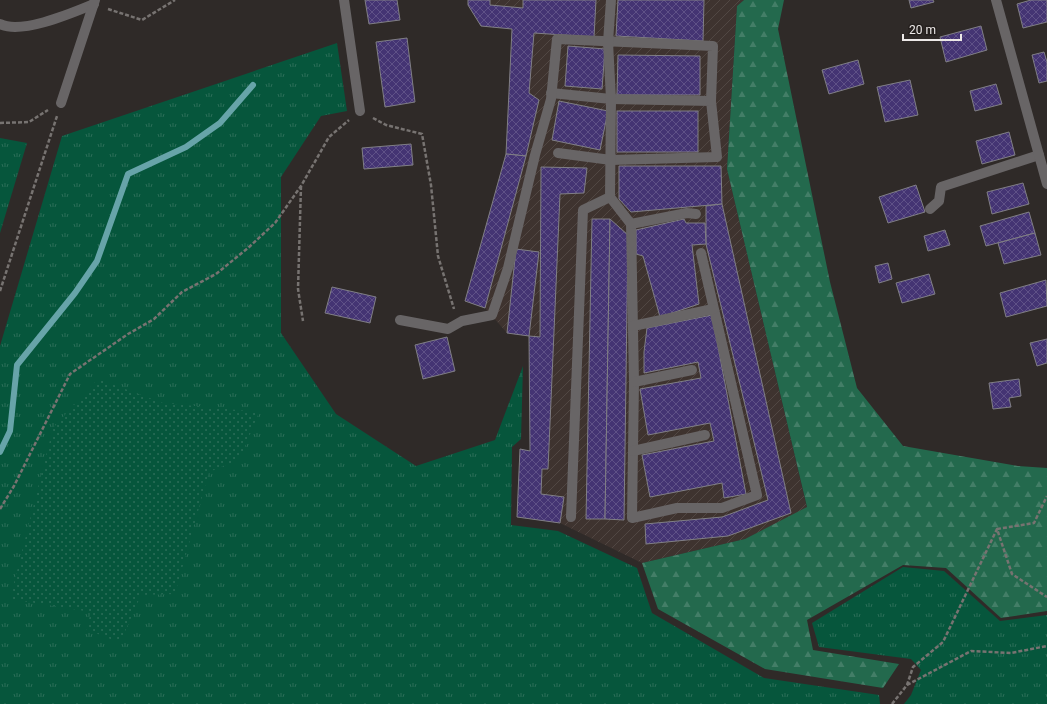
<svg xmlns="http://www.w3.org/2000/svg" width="1047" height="704" viewBox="0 0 1047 704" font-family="Roboto,sans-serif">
	<defs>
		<pattern id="industrial-furrows" width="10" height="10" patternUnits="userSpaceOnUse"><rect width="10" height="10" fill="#3e332f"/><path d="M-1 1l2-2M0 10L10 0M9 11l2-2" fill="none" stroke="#514743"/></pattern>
		<pattern id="grass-tufts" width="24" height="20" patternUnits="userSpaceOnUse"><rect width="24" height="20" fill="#06563c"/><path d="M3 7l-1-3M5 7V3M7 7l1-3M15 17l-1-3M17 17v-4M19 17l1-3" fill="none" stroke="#2b6e58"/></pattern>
		<pattern id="forest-firs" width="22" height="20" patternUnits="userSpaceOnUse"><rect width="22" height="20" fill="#23694d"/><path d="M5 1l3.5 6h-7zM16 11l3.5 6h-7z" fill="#437e67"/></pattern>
		<pattern id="garden-dots" width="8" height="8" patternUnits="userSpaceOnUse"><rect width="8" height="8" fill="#06563c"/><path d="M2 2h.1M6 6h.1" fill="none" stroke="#2b6e58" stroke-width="1.8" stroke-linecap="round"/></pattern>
		<pattern id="building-cross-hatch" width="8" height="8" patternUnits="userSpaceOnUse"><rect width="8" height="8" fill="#443473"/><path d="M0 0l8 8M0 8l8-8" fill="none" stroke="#5f5187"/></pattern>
	</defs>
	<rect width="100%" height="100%" fill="#2f2a28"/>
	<path fill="url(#industrial-furrows)" d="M468 0H744L737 6 727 169 807 508 745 539 642 563 560 523 517 517 520 449 530 451 529 336 507 333 485 308 465 301 506 154 512 29 481 26 468 5Z"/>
	<g fill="url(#grass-tufts)">
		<path d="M337 43 347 111 321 116 281 177V333L336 414 416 466 495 440 523 366 521 439 512 447 511 525 558 531 637 568 652 613 764 678 879 695 880 704H0V346L62 136Z"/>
		<path d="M0 138 27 143 0 233Z"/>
		<path d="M903 567 944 571 1000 621 1047 615V704H904L911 695 921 670 911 659 819 647 812 623Z"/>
	</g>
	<path fill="url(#forest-firs)" d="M744 0H784L778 29 830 282 857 388 903 446 1018 466 1047 468V611L1001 618 946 568 903 565 807 620 813 650 899 664 883 688 765 669 658 609 642 563 745 539 807 507 727 169 737 6Z"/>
	<path fill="url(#garden-dots)" d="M98 379 163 403 259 412 240 459 209 472 175 594 141 595 120 643 86 629 91 612 10 599 53 428Z"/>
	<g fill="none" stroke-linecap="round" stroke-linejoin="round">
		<path stroke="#67a4a9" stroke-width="6" d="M0 452 10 431 17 365 75 293 97 261 128 174 186 147 220 123 253 85"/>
	</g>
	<g fill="url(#building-cross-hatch)" stroke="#807f85">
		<path d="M365 0H397L400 20 369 24Z"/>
		<path d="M468 0H490V5L523 8V0H596L594 37 534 33 529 93 539 100 526 156 506 154 512 29 481 26 468 5Z"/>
		<path d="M618 0H704L703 41 616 36Z"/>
		<path d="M909 0H933L934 2 911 8Z"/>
		<path d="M1031 0H1047V22L1023 28 1017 4Z"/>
		<path d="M981 26 987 50 946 62 940 37Z"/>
		<path d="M407 38 415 102 385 107 376 42Z"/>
		<path d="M568 46 605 49 602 89 565 86Z"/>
		<path d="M1044 52 1047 62V81L1039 83 1032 55Z"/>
		<path d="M618 55 700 56V95H617Z"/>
		<path d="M858 60 864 84 829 94 822 70Z"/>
		<path d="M910 80 918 115 885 122 877 87Z"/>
		<path d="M996 84 1002 104 975 111 970 91Z"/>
		<path d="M559 101 608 111 600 150 552 140Z"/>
		<rect x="617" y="111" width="81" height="41"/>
		<path d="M1009 132 1015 155 982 164 976 141Z"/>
		<path d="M411 144 413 165 364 169 362 148Z"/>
		<path d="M506 154 526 156 485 308 465 301Z"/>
		<path d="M619 166H721L722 204 631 212 619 199Z"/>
		<path d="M541 167 587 168 584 193 560 194 548 469H542L541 494 564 497 560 523 517 517 520 449 530 451 529 336 540 337Z"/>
		<path d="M1023 183 1029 204 992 214 987 192Z"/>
		<path d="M916 185 925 212 888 223 879 197Z"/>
		<path d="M722 204 791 513 728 536 646 544 645 524 722 517 768 500 706 244V206Z"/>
		<path d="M1029 212 1035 233 986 246 980 226Z"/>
		<path d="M592 219H610L605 519H586Z"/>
		<path d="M610 219 628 235 624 520 605 519Z"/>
		<path d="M684 219 686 223H705L706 244 692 245 699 304 660 317 643 256 636 254V230Z"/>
		<path d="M945 230 950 245 928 251 924 236Z"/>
		<path d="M1035 233 1041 255 1004 264 998 243Z"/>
		<path d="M516 249 539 252 529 336 507 333Z"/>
		<path d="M888 263 892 279 879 283 875 266Z"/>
		<path d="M929 274 935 294 902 303 896 283Z"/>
		<path d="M1046 280 1047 306 1006 317 1000 293Z"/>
		<path d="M332 287 376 297 370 323 325 313Z"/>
		<path d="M712 315 746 494 724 498 722 483 650 497 642 455 714 441 710 423 648 435 640 389 701 378 698 362 644 373V352L647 328Z"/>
		<path d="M447 337 455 371 423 379 415 345Z"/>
		<path d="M1047 339V363L1037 366 1030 343Z"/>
		<path d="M1019 379 1021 396 1009 398 1011 407 993 409 989 383Z"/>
	</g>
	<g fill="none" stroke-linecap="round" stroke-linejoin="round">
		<g stroke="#777371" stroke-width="2.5" stroke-dasharray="4 2" stroke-linecap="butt">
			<path d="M108 9 142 20 175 0"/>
			<path d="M373 118 386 125 422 134 431 185 438 256 454 309"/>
			<path d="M0 123 29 122 48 110"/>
			<path d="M301 186 298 289 303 321"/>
			<path d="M0 291 57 116"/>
			<path d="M0 509 14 486 70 374 128 334 154 319 182 292 216 274 248 248 275 223 301 186 329 137 349 120"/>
			<path d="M997 529 1034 523 1047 496"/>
			<path d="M907 685 971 651 1011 653 1047 646"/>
			<path d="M892 704 907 685 913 667 943 642 997 529 1012 574 1047 597"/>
		</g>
		<g stroke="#686566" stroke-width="10">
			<path d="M0 24C21 35 72 13 94 4"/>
			<path d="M551 93 611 99 711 101 717 157 611 160 558 153"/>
			<path d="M610 197 631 224 634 382 632 518 677 508H722L757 495 701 253"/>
			<path d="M930 209 939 201 941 187 1039 155"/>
			<path d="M631 224 687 213 696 214"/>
			<path d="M400 320 448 329 462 321 492 315 508 268 535 155 551 99 557 39 713 46 711 101"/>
			<path d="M633 326 713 309"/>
			<path d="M634 382 692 370"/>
			<path d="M633 451 705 435"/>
			<path d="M571 517 583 210 610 197 611 99 608 42 611 0"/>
		</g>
		<g stroke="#686566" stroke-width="10">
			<path d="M344 0 360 111"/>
			<path d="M996 0 1047 184"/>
			<path d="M61 103 95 0"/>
		</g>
	</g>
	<path d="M903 34v6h58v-6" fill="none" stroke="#ede9e8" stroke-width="2"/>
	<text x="909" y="34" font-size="12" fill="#ede9e8" stroke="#25201e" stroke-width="3" paint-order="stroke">20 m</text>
</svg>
